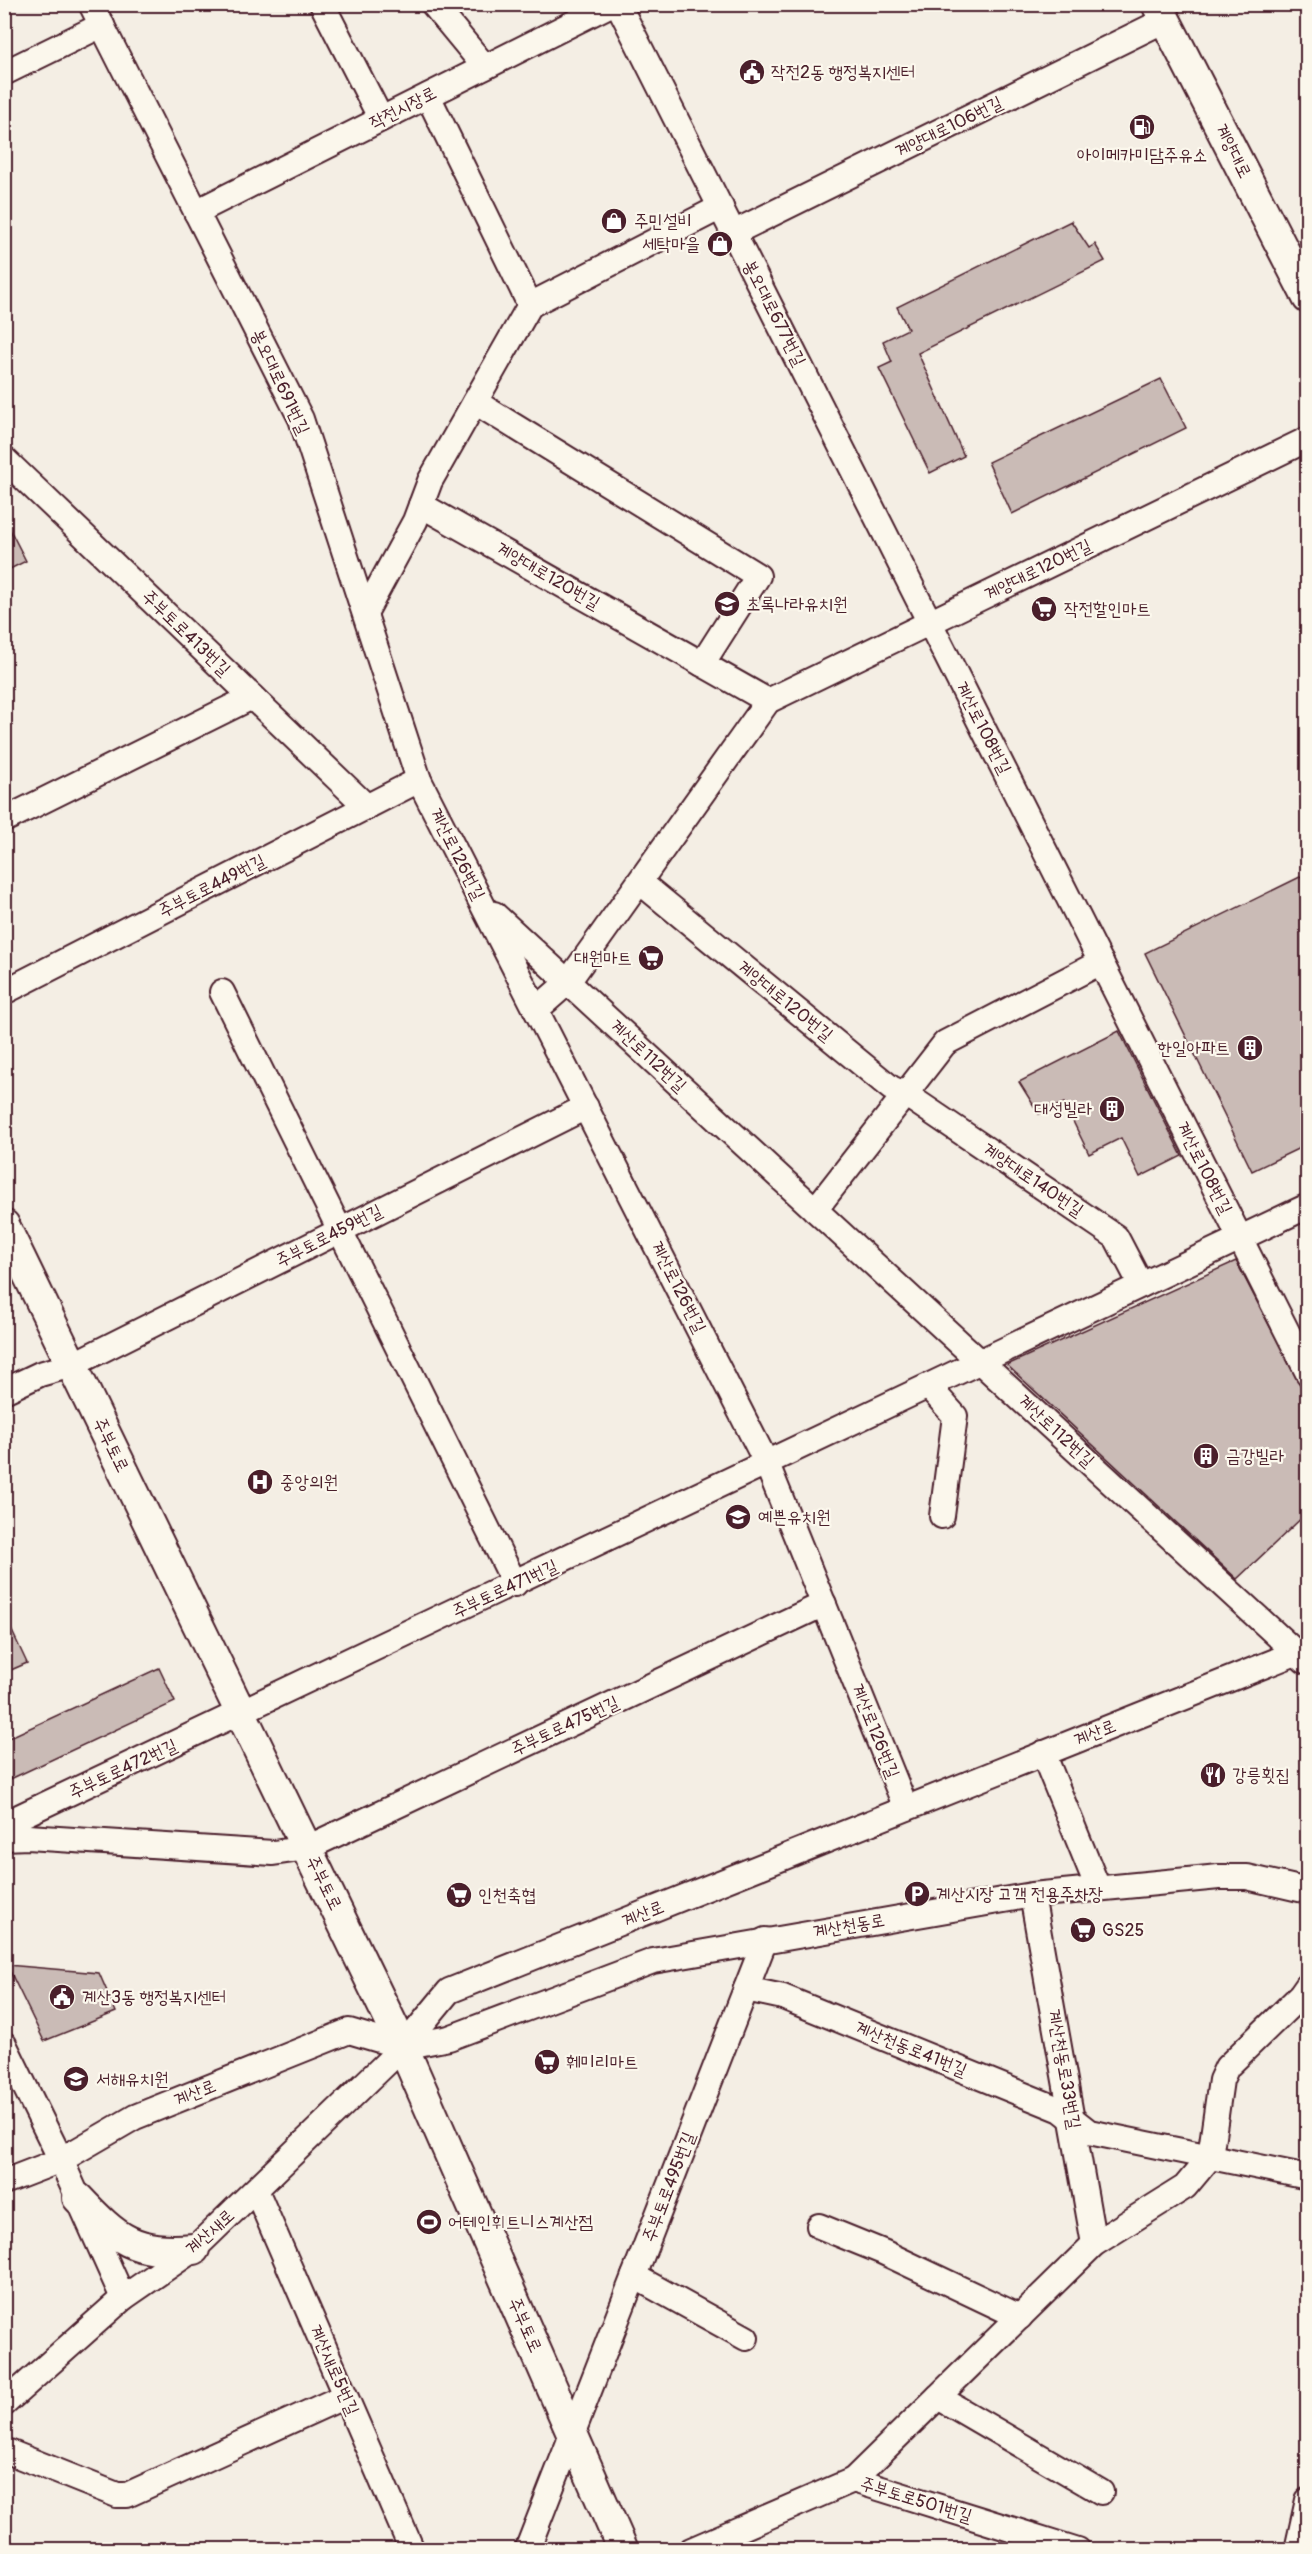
<svg xmlns="http://www.w3.org/2000/svg" width="1312" height="2554" viewBox="0 0 1312 2554" font-family="Pangolin,'Poor Story',sans-serif">
	<rect width="100%" height="100%" fill="#f4eee4"/>
	<filter id="ink" filterUnits="userSpaceOnUse"><feTurbulence type="fractalNoise" baseFrequency=".0167" numOctaves="2"/><feDisplacementMap in="SourceGraphic" scale="12" xChannelSelector="R" yChannelSelector="G"/><feConvolveMatrix kernelMatrix="1 2 1 2 8 2 1 2 1" color-interpolation-filters="sRGB"/></filter>
	<g filter="url(#ink)">
		<g fill="#cabbb6" stroke="#4a1f2b" stroke-width="1.5">
			<path d="M1071 221 1089 248 1095 244 1105 261 918 353 964 456 930 473 879 368 892 362 883 341 908 329 897 307Z"/>
			<path d="M1161 379 1186 428 1012 514 988 462Z"/>
			<path d="M4 518 26 561 4 572Z"/>
			<path d="M1308 873V1144L1252 1171 1145 953Z"/>
			<path d="M1119 1031 1182 1156 1140 1177 1121 1138 1089 1154 1064 1103 1039 1114 1019 1082Z"/>
			<path d="M1236 1261 1308 1400V1512L1237 1579 1007 1365Z"/>
			<path d="M4 1614 27 1663 4 1673Z"/>
			<path d="M159 1668 175 1702 4 1782V1740Z"/>
			<path d="M7 1965 99 1973 116 2012 44 2041Z"/>
		</g>
		<g fill="none" stroke-linecap="round" stroke-linejoin="round">
			<g stroke="#4a1f2b" stroke-width="28">
				<g id="minor">
					<path d="M91 4 301 419 419 780 767 1464 906 1808"/>
					<path d="M322 4 381 119"/>
					<path d="M433 4 485 67"/>
					<path d="M618 4 1308 1373"/>
					<path d="M4 73 102 25"/>
					<path d="M196 212 611 4"/>
					<path d="M733 233 1165 20"/>
					<path d="M530 305 721 207"/>
					<path d="M475 402 758 576 702 664"/>
					<path d="M4 459 367 807"/>
					<path d="M421 505 768 701"/>
					<path d="M365 613 415 521 430 481 530 305 428 96"/>
					<path d="M4 820 252 697"/>
					<path d="M640 882 891 1088 905 1094 1116 1237 1141 1285"/>
					<path d="M494 914 1305 1661"/>
					<path d="M4 992 419 780"/>
					<path d="M222 992 515 1584"/>
					<path d="M536 1010 568 982 768 701 1308 439"/>
					<path d="M815 1210 945 1043 1101 962"/>
					<path d="M929 1387 955 1416 942 1516"/>
					<path d="M4 1391 40 1374 72 1365 586 1107"/>
					<path d="M1043 1753 1098 1888"/>
					<path d="M4 1824 1308 1206"/>
					<path d="M4 1838 28 1837 273 1853 307 1848 824 1604"/>
					<path d="M1032 1895 1094 2244"/>
					<path d="M746 1989 783 1997 1061 2110 1089 2132 1308 2177"/>
					<path d="M4 2044 61 2160 123 2298"/>
					<path d="M4 2182 61 2160 135 2117 349 2031 403 2047 449 2038 653 1961 1032 1895 1219 1877H1247L1308 1891"/>
					<path d="M256 2190 412 2550"/>
					<path d="M819 2226 883 2252 1020 2317"/>
					<path d="M634 2276 746 2338"/>
					<path d="M938 2397 1101 2492"/>
					<path d="M4 2404 123 2298 194 2249 403 2047 449 1991 1308 1648"/>
					<path d="M4 2450 117 2495H127L345 2396"/>
					<path d="M853 2480 1094 2244 1185 2187 1210 2157 1221 2080 1227 2067 1301 1995 1308 1985"/>
					<path d="M527 2550 765 1940"/>
					<path d="M691 2550 853 2480 1078 2550"/>
					<path d="M1297 2550 1308 2500"/>
				</g>
			</g>
			<g stroke="#4a1f2b" stroke-width="34">
				<g id="major">
					<path d="M1157 4 1308 298"/>
					<path d="M4 1225 403 2047 623 2550"/>
					<path d="M78 2198C118 2240 134 2254 194 2249"/>
				</g>
			</g>
			<use href="#minor" stroke="#fbf7ec" stroke-width="24"/>
			<use href="#major" stroke="#fbf7ec" stroke-width="30"/>
		</g>
	</g>
	<defs>
		<g id="civic-disc" transform="scale(1.35)"><circle r="9.5" fill="#4a1f2b" stroke="#fbf7ec"/><path d="M-.6-6.5H3V-4.5H.6V-3L4-1V1h2V6H-6V1h2V-1L-.6-3ZM-1.2 2.5V6h2.4V2.5Z" fill="#fff"/></g>
		<g id="fuel-disc" transform="scale(1.35)"><circle r="9.5" fill="#4a1f2b" stroke="#fbf7ec"/><path d="M-5.5-6h7V0h2V4h1.3V-2.5L3-4.5l.8-.8L6-3V5H2.5V1h-1V6h-7ZM-4.2-4.7v3.2H.2V-4.7Z" fill="#fff"/></g>
		<g id="shop-disc" transform="scale(1.35)"><circle r="9.5" fill="#4a1f2b" stroke="#fbf7ec"/><path d="M-5-2.5h2.3a2.7 3.5 0 0 1 5.4 0H5L5.5 6h-11ZM-1.5-2.5h3a1.5 2.3 0 0 0-3 0Z" fill="#fff"/></g>
		<g id="school-disc" transform="scale(1.35)"><circle r="9.5" fill="#4a1f2b" stroke="#fbf7ec"/><path d="M0-5L7-2L0 1L-7-2ZM-4 1L0 2.5L4 1V4Q0 6-4 4Z" fill="#fff"/></g>
		<g id="supermarket-disc" transform="scale(1.35)"><circle r="9.5" fill="#4a1f2b" stroke="#fbf7ec"/><path d="M-6-5.5h2.5l.6 2H6L4.5 2H-2.5L-4.4-4H-6ZM-1.5 3.2a1.3 1.3 0 1 0 .1 0ZM3 3.2a1.3 1.3 0 1 0 .1 0Z" fill="#fff"/></g>
		<g id="building-disc" transform="scale(1.35)"><circle r="9.5" fill="#4a1f2b" stroke="#fbf7ec"/><path d="M-4-6H4V6H1V3H-1V6H-4ZM-2.5-4.3h1.7v1.8h-1.7ZM.8-4.3h1.7v1.8H.8ZM-2.5-1h1.7V.8h-1.7ZM.8-1h1.7V.8H.8Z" fill="#fff"/></g>
		<g id="hospital-disc" transform="scale(1.35)"><circle r="9.5" fill="#4a1f2b" stroke="#fbf7ec"/><path d="M-5-5h3v3.5h4V-5h3V5h-3V1.5h-4V5h-3Z" fill="#fff"/></g>
		<g id="restaurant-disc" transform="scale(1.35)"><circle r="9.5" fill="#4a1f2b" stroke="#fbf7ec"/><path d="M-5-6h1v4h1v-4h1v4h1v-4h1v5L-1.5 .5V6h-2V.5L-5-1ZM5-6V6H3V1.5H1.5Q1.5-4 5-6Z" fill="#fff"/></g>
		<g id="parking-disc" transform="scale(1.35)"><circle r="9.5" fill="#4a1f2b" stroke="#fbf7ec"/><path d="M-3.5-5.5H1a3.5 3.5 0 0 1 0 7H-1V5.5H-3.5ZM-1-3.4V-.6H.8a1.4 1.4 0 0 0 0-2.8Z" fill="#fff"/></g>
		<g id="stadium-disc" transform="scale(1.35)"><circle r="9.5" fill="#4a1f2b" stroke="#fbf7ec"/><path d="M0-5a6.5 5 0 1 0 0 10a6.5 5 0 1 0 0-10ZM-3.5-1.8h7v3.6h-7Z" fill="#fff"/></g>
	</defs>
	<g fill-rule="evenodd">
		<use href="#civic-disc" x="752" y="72"/>
		<use href="#fuel-disc" x="1142" y="127"/>
		<use href="#shop-disc" x="614" y="221"/>
		<use href="#shop-disc" x="720" y="244"/>
		<use href="#school-disc" x="727" y="604"/>
		<use href="#supermarket-disc" x="1044" y="609"/>
		<use href="#supermarket-disc" x="651" y="958"/>
		<use href="#building-disc" x="1250" y="1048"/>
		<use href="#building-disc" x="1112" y="1109"/>
		<use href="#building-disc" x="1206" y="1456"/>
		<use href="#hospital-disc" x="260" y="1482"/>
		<use href="#school-disc" x="738" y="1517"/>
		<use href="#restaurant-disc" x="1213" y="1775"/>
		<use href="#parking-disc" x="917" y="1894"/>
		<use href="#supermarket-disc" x="459" y="1895"/>
		<use href="#supermarket-disc" x="1083" y="1930"/>
		<use href="#civic-disc" x="62" y="1997"/>
		<use href="#supermarket-disc" x="547" y="2062"/>
		<use href="#school-disc" x="76" y="2079"/>
		<use href="#stadium-disc" x="429" y="2222"/>
	</g>
	<g text-anchor="middle" dominant-baseline="central" stroke-width="4.5" stroke-linejoin="round" paint-order="stroke">
		<g font-size="18" fill="#4a1f2b" stroke="#fbf7ec" text-anchor="start">
			<text x="771" y="72">작전2동 행정복지센터</text>
			<text x="1142" y="155" text-anchor="middle">아이메카미담주유소</text>
			<text x="634" y="221">주민설비</text>
			<text x="700" y="244" text-anchor="end">세탁마을</text>
			<text x="746" y="604">초록나라유치원</text>
			<text x="1064" y="609">작전할인마트</text>
			<text x="632" y="958" text-anchor="end">대원마트</text>
			<text x="1230" y="1048" text-anchor="end">한일아파트</text>
			<text x="1092" y="1109" text-anchor="end">대성빌라</text>
			<text x="1226" y="1456">금강빌라</text>
			<text x="280" y="1482">중앙의원</text>
			<text x="758" y="1517">예쁜유치원</text>
			<text x="1232" y="1775">강릉횟집</text>
			<text x="936" y="1894">계산시장 고객 전용주차장</text>
			<text x="478" y="1895">인천축협</text>
			<text x="1102" y="1930">GS25</text>
			<text x="82" y="1997">계산3동 행정복지센터</text>
			<text x="566" y="2062">훼미리마트</text>
			<text x="96" y="2079">서해유치원</text>
			<text x="448" y="2222">어테인휘트니스계산점</text>
		</g>
		<g font-size="18" fill="#4a1f2b" stroke="#fbf7ec">
			<text transform="translate(403 108) rotate(-27)">작전시장로</text>
			<text transform="translate(949 127) rotate(-26)">계양대로106번길</text>
			<text transform="translate(1233 151) rotate(63)">계양대로</text>
			<text transform="translate(774 313) rotate(63)">봉오대로677번길</text>
			<text transform="translate(280 382) rotate(65)">봉오대로691번길</text>
			<text transform="translate(1038 570) rotate(-26)">계양대로120번길</text>
			<text transform="translate(548 576) rotate(30)">계양대로120번길</text>
			<text transform="translate(186 633) rotate(44)">주부토로413번길</text>
			<text transform="translate(983 728) rotate(63)">계산로108번길</text>
			<text transform="translate(457 854) rotate(63)">계산로126번길</text>
			<text transform="translate(212 886) rotate(-27)">주부토로449번길</text>
			<text transform="translate(785 1001) rotate(39)">계양대로120번길</text>
			<text transform="translate(648 1056) rotate(43)">계산로112번길</text>
			<text transform="translate(1204 1168) rotate(63)">계산로108번길</text>
			<text transform="translate(1033 1180) rotate(34)">계양대로140번길</text>
			<text transform="translate(329 1236) rotate(-27)">주부토로459번길</text>
			<text transform="translate(678 1287) rotate(63)">계산로126번길</text>
			<text transform="translate(1056 1431) rotate(43)">계산로112번길</text>
			<text transform="translate(111 1445) rotate(64)">주부토로</text>
			<text transform="translate(505 1589) rotate(-25)">주부토로471번길</text>
			<text transform="translate(565 1726) rotate(-25)">주부토로475번길</text>
			<text transform="translate(875 1731) rotate(68)">계산로126번길</text>
			<text transform="translate(1095 1733) rotate(-22)">계산로</text>
			<text transform="translate(123 1769) rotate(-25)">주부토로472번길</text>
			<text transform="translate(324 1883) rotate(64)">주부토로</text>
			<text transform="translate(643 1914) rotate(-22)">계산로</text>
			<text transform="translate(849 1926) rotate(-10)">계산천동로</text>
			<text transform="translate(911 2049) rotate(22)">계산천동로41번길</text>
			<text transform="translate(1064 2069) rotate(80)">계산천동로33번길</text>
			<text transform="translate(195 2093) rotate(-22)">계산로</text>
			<text transform="translate(669 2187) rotate(-69)">주부토로495번길</text>
			<text transform="translate(210 2232) rotate(-42)">계산새로</text>
			<text transform="translate(525 2325) rotate(66)">주부토로</text>
			<text transform="translate(334 2370) rotate(66)">계산새로5번길</text>
			<text transform="translate(916 2500) rotate(17)">주부토로501번길</text>
		</g>
	</g>
	<rect width="1312" height="2554" fill="none" stroke="#fbf7ec" stroke-width="24"/>
	<rect x="12" y="12" width="1288" height="2530" fill="none" stroke="#4a1f2b" stroke-width="2" filter="url(#ink)"/>
</svg>
